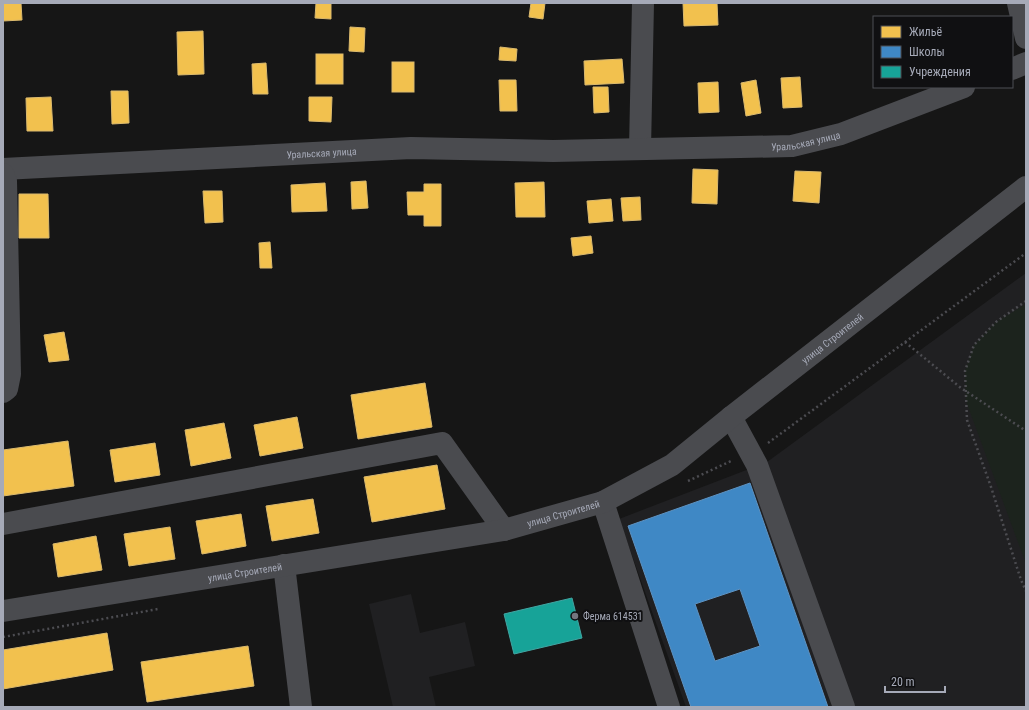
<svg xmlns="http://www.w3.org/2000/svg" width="1029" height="710" viewBox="0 0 1029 710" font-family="'Roboto Condensed',sans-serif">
	<rect width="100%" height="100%" fill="#161616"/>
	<g fill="#202022">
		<path d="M1026 273V707H686L619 519 767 462Z"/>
		<path d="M411 594 420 633 465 622 475 666 429 677 436 707H393L369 604Z"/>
	</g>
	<path fill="#1c231d" d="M1026 304V564L966 401 965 371 974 345 996 322Z"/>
	<g fill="#f2c14e" stroke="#dbba6e">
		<path d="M3 3H21L22 20 3 21Z"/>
		<path d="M316 3H331V19L315 18Z"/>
		<path d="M531 3H545L543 19 529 17Z"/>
		<path d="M683 3H717L718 25 684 26Z"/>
		<path d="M350 27 365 28 364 52 349 51Z"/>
		<path d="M203 31 204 74 178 75 177 32Z"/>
		<path d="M500 47 517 49 516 61 499 60Z"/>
		<rect x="316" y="54" width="27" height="30"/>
		<path d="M622 59 624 83 585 85 584 61Z"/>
		<rect x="392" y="62" width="22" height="30"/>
		<path d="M266 63 268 94H253L252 64Z"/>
		<path d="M800 77 802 107 783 108 781 78Z"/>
		<path d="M499 80H516L517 111H500Z"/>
		<path d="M756 80 761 113 746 116 741 83Z"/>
		<path d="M718 82 719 112 699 113 698 83Z"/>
		<path d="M593 87H608L609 112 594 113Z"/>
		<path d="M111 91H128L129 123 112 124Z"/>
		<path d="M51 97 53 131H27L26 98Z"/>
		<path d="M309 97H332L331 122 309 121Z"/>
		<path d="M693 169 718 170 717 204 692 203Z"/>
		<path d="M795 171 821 172 819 203 793 201Z"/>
		<path d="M366 181 368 208 352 209 351 182Z"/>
		<path d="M544 182 545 217H516L515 183Z"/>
		<path d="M325 183 327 211 292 212 291 185Z"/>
		<path d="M424 184H441V226H424V215H408L407 192H424Z"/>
		<path d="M203 191H222L223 222 205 223Z"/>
		<path d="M19 194H48L49 238H19Z"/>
		<path d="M640 197 641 220 623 221 621 198Z"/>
		<path d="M611 199 613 221 589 223 587 201Z"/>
		<path d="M591 236 593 253 573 256 571 238Z"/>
		<path d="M270 242 272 268H260L259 243Z"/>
		<path d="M64 332 69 360 49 362 44 335Z"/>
		<path d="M425 383 432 427 358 439 351 395Z"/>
		<path d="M297 417 303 448 260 456 254 425Z"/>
		<path d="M224 423 231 458 191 466 185 430Z"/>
		<path d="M68 441 74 486 3 496V450Z"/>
		<path d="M155 443 160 475 115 482 110 450Z"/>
		<path d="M437 465 445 509 372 522 364 477Z"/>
		<path d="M313 499 319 533 272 541 266 506Z"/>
		<path d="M241 514 246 546 202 554 196 521Z"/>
		<path d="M170 527 175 559 129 566 124 534Z"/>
		<path d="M96 536 102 570 58 577 53 544Z"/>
		<path d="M107 633 113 670 3 689V650Z"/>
		<path d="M248 646 254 686 147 702 141 662Z"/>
	</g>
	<path fill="#3f88c5" stroke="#5e92c1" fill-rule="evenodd" d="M750 483 828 707H691L628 526ZM740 589 760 646 715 661 695 604Z"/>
	<path fill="#17a398" stroke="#42a5a2" d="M572 598 582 638 514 654 504 614Z"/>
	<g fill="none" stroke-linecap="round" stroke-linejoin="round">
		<g stroke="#4c4c51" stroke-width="2.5" stroke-dasharray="2 3" stroke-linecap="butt">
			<path d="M1026 301 996 322 974 345 965 371 967 420 991 487 1021 580 1026 591"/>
			<path d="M905 342 961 388 1026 431"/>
			<path d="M768 443 1026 253"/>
			<path d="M688 481 731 461"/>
			<path d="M3 637 158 609"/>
		</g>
		<g stroke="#4a4b4f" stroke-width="22">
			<path d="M1018 3 1026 38"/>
			<path d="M1012 69 1026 63"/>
			<path d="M640 149 643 3"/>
			<path id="s1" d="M3 169 411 148 553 151 792 146 841 134 964 87"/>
			<path d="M3 174 6 181 10 374 7 389 3 392"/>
			<path d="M731 417 757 465 844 707"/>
			<path d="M603 502 669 707"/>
			<path d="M3 524 442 443 504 530"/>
			<path d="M284 565 301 707"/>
			<path id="s2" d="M3 611 504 530 603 502 672 465 731 417 1026 187"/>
		</g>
	</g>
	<circle fill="#74767f" stroke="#101012" stroke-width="1.5" cx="575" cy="616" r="4"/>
	<g text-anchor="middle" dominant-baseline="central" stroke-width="4" stroke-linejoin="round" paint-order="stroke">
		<g font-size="10" fill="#a6aab8" stroke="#101012">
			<text stroke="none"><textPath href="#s1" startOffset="804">Уральская улица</textPath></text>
			<text stroke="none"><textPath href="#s1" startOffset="319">Уральская улица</textPath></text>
			<text stroke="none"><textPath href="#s2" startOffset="893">улица Строителей</textPath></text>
			<text stroke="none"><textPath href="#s2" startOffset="569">улица Строителей</textPath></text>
			<text stroke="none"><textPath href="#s2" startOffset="245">улица Строителей</textPath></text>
		</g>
		<g font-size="10" fill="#a6aab8" stroke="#101012" text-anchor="start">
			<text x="583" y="616">Ферма 614531</text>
		</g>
	</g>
	<rect width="1029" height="710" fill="none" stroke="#a6aab8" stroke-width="8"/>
	<rect x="873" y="16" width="140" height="72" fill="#101012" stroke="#4c4e54"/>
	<rect x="881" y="26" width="20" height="12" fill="#f2c14e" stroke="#4c4e54"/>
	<text x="909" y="36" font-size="12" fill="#a6aab8">Жильё</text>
	<rect x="881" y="46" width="20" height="12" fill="#3f88c5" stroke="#4c4e54"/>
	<text x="909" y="56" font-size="12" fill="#a6aab8">Школы</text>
	<rect x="881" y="66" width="20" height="12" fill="#17a398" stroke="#4c4e54"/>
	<text x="909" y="76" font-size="12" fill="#a6aab8">Учреждения</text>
	<path d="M885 686v6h60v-6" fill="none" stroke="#a6aab8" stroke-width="2"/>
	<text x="891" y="686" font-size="12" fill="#a6aab8" stroke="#101012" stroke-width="3" paint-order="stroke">20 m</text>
</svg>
